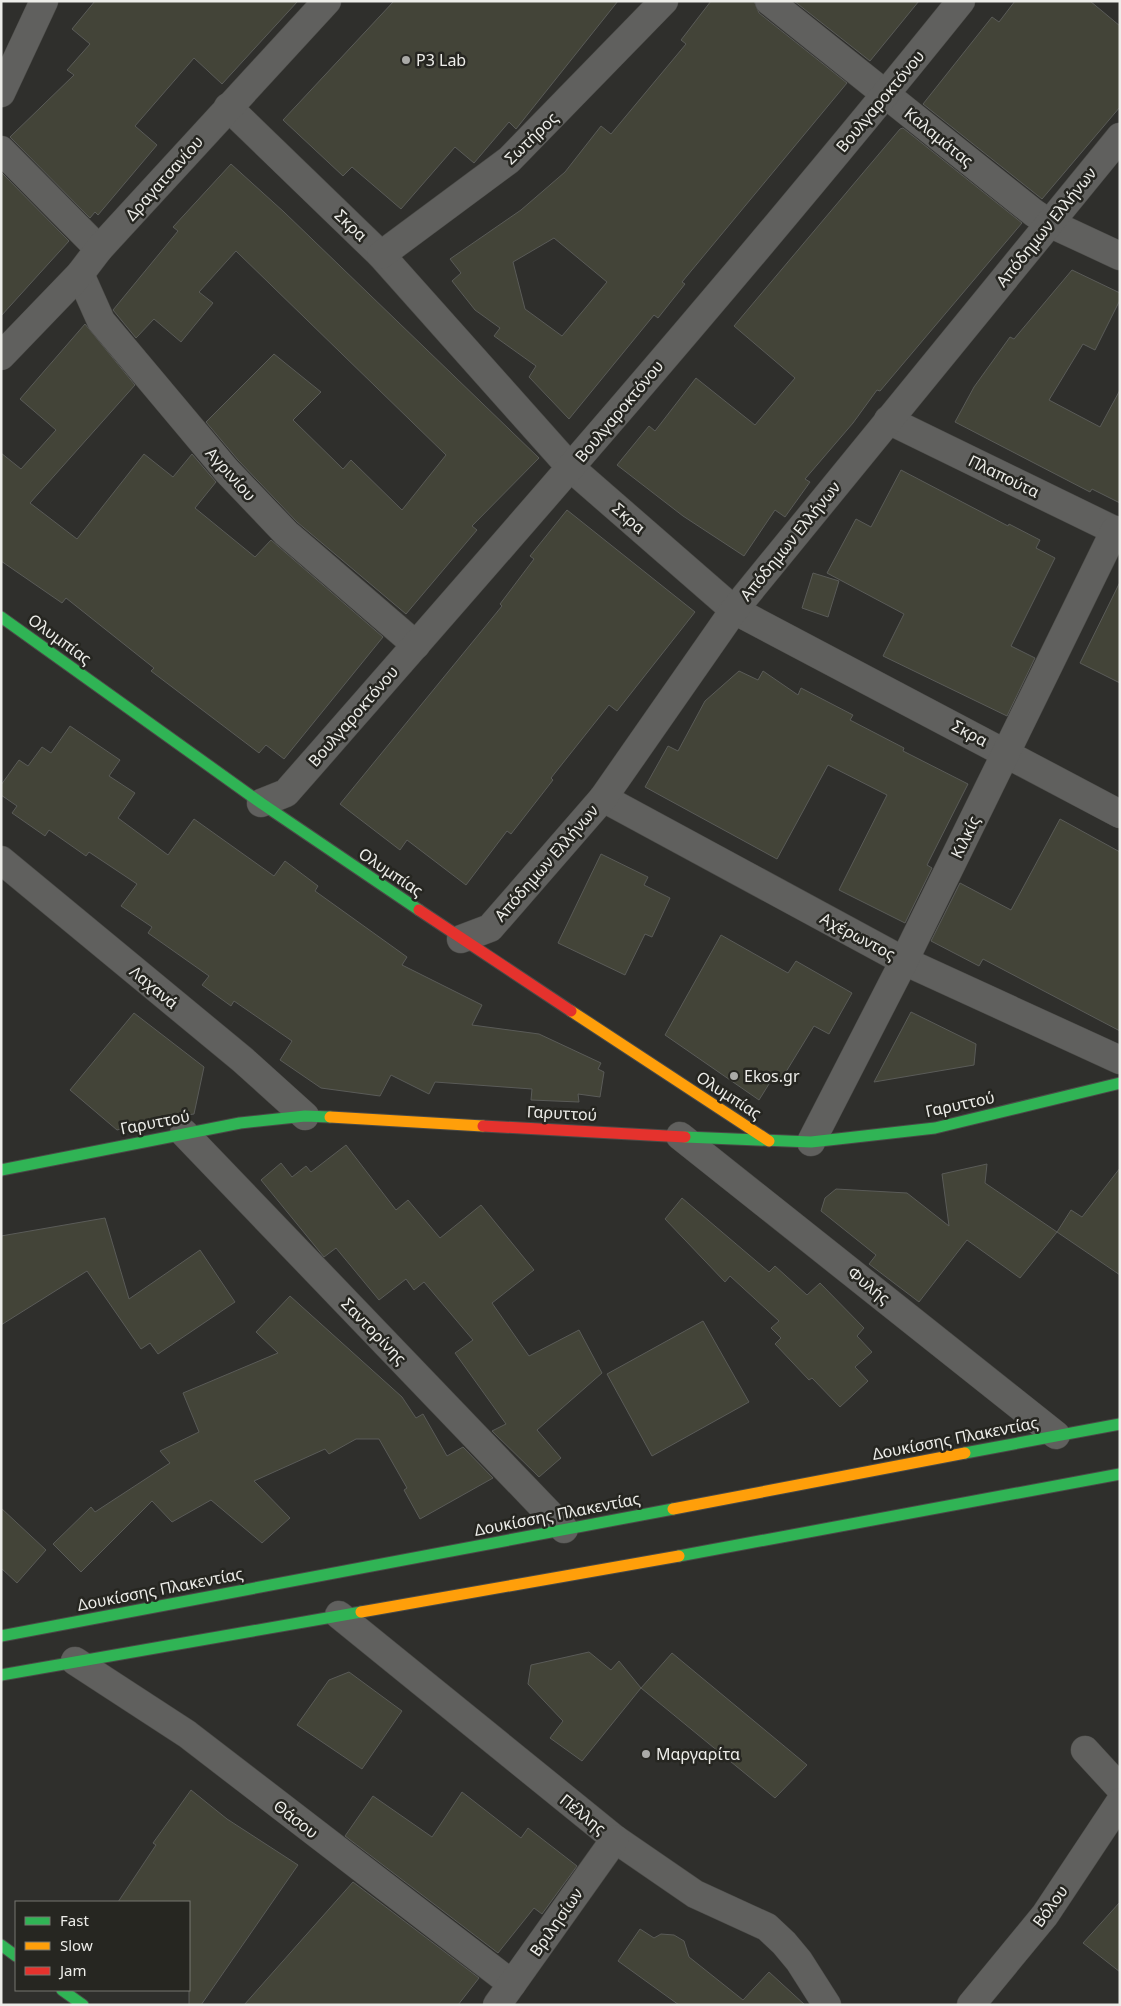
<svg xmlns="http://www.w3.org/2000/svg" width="1121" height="2006" viewBox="0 0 1121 2006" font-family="'Noto Sans',sans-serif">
	<rect width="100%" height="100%" fill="#2f2f2c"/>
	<g fill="#434438" stroke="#5a5b58" fill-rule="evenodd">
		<path d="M95 1H298L222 84 194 58 135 126 157 145 98 215 95 212 90 218 10 137 74 75 67 70 90 44 72 29Z"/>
		<path d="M394 1H618L516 129 509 122 474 163 455 147 401 209 352 167 343 176 283 120Z"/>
		<path d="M711 1H754L759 13 847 83 682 282 685 284 658 318 654 315 569 419 529 377 536 366 494 336 500 328 475 310 452 281 461 273 450 259 521 210 565 172 601 126 611 134 686 44 681 40ZM554 238 607 282 562 336 525 309 513 262Z"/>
		<path d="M794 1H919L870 61Z"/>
		<path d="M1015 1H1090L1120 26V107L1042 199 923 104 992 17 999 22Z"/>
		<path d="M903 128 1022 223 880 391 877 390 853 423 805 479 810 482 785 517 775 510 744 556 683 516 617 465 649 426 655 431 696 378 755 425 795 378 734 326 900 129Z"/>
		<path d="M231 164 284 212 539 458 472 526 477 530 406 614 297 522 238 460 206 422 274 354 321 392 293 420 343 469 351 460 402 510 446 455 236 251 199 292 213 303 181 342 154 319 136 338 113 310 178 231 173 227Z"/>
		<path d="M1 172 69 241 1 316Z"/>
		<path d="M1072 270 1120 293V300L1095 350 1083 344 1049 400 1100 427 1120 390V503L1092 489 1090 492 955 422 974 387 1010 337 1014 339Z"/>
		<path d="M85 324 135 385 30 503 77 539 144 454 173 477 192 454 216 482 195 508 255 557 271 540 383 637 284 759 266 745 259 753 151 671 154 668 66 598 62 603 1 561V453L21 469 56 430 20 399Z"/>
		<path d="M901 470 1008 526 1009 524 1040 540 1036 548 1055 558 1011 646 1035 658 1007 716 883 656 904 614 827 573 856 519 871 527Z"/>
		<path d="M567 510 695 612 617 711 609 705 551 778 553 780 511 834 507 831 466 885 407 840 400 850 340 804 502 606 500 604 534 559 530 556Z"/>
		<path d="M813 573 839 581 828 617 802 608Z"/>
		<path d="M1120 582V683L1080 663Z"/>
		<path d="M739 671 758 680 763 671 798 695 801 688 853 715 850 720 904 748 903 751 968 784 927 865 932 868 905 923 839 890 887 795 828 765 777 859 645 787 668 746 678 751 705 701Z"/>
		<path d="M70 726 120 760 109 776 135 793 118 818 168 855 194 819 274 876 285 861 318 886 315 891 407 957 402 965 482 1005 472 1025 539 1034 601 1063 598 1069 604 1072 600 1097 578 1094 579 1102 531 1100 532 1089 435 1082 429 1094 391 1075 380 1096 321 1088 280 1060 292 1041 234 1001 231 1006 202 985 209 976 148 933 152 927 121 906 137 884 89 852 86 856 49 830 45 836 12 813 17 806 1 795V785L19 760 28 766 42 747 51 753Z"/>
		<path d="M1060 819 1120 852V1031L983 959 979 966 931 941 960 883 1011 910Z"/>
		<path d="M601 854 648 877 644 885 670 898 652 937 645 934 625 975 558 943Z"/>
		<path d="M721 935 788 973 796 961 852 993 829 1034 814 1026 781 1080 774 1076 759 1100 665 1035Z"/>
		<path d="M911 1012 976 1044 974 1065 874 1082Z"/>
		<path d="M134 1013 204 1067 194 1114 159 1119 117 1130 70 1090Z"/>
		<path d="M346 1145 396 1210 408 1200 440 1238 481 1205 534 1270 492 1303 529 1356 579 1330 602 1373 537 1430 561 1458 539 1477 492 1431 506 1424 455 1353 473 1340 424 1282 414 1290 406 1279 379 1300 336 1248 324 1257 261 1180 281 1163 292 1177 306 1166 311 1172Z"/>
		<path d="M987 1164 985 1183 1057 1232 1020 1278 967 1240 919 1302 869 1264 876 1255 821 1211 825 1198 836 1189 907 1193 949 1226 942 1174Z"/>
		<path d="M1120 1168V1275L1057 1232 1071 1210 1082 1217Z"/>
		<path d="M682 1198 769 1272 775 1266 807 1295 820 1283 864 1328 857 1336 872 1352 855 1367 868 1381 840 1407 812 1378 809 1380 775 1344 781 1338 771 1328 779 1321 730 1276 725 1282 665 1219Z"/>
		<path d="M105 1218 129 1299 200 1250 235 1302 158 1354 150 1343 141 1349 87 1271 1 1325V1236Z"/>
		<path d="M290 1296 402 1397 416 1418 423 1414 447 1456 463 1447 493 1478 420 1519 404 1490 407 1488 379 1439H356L329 1454 325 1449 254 1481 290 1518 262 1543 211 1500 172 1522 152 1501 81 1572 53 1544 91 1507 95 1512 170 1463 160 1451 199 1432 183 1393 278 1353 256 1332Z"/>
		<path d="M703 1321 749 1402 652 1456 607 1374Z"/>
		<path d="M1 1508 46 1550 17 1583 1 1568Z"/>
		<path d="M589 1652 611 1670 619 1661 641 1688 582 1761 550 1738 563 1721 528 1684 531 1665Z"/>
		<path d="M672 1653 807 1765 775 1798 641 1688Z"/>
		<path d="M349 1672 402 1711 362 1769 297 1725 329 1680Z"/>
		<path d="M191 1790 227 1819 298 1865 201 2005H189V1902H118L156 1845 153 1843Z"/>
		<path d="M462 1792 521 1838 528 1828 577 1866 542 1914 534 1908 498 1953 345 1836 373 1796 432 1837Z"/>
		<path d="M353 1882 479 1978 458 2005H244Z"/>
		<path d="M1120 1902V1972L1083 1943Z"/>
		<path d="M640 1929 654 1938 661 1934 674 1935 684 1941 689 1957 743 2000 769 1972 805 2005H679L618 1961Z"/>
	</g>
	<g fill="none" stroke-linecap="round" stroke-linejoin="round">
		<g stroke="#4a4a47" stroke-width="29">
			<g id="street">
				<path d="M769 1 1034 213 1049 223 1120 256"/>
				<path d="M1 93 44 1"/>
				<path d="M228 107 381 255 571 468 734 610 1120 814"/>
				<path d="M1 150 99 249"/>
				<path d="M381 255 509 160 664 1"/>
				<path d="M80 274 101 321 226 470 286 533 416 645"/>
				<path d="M1 356 80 274 99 249 327 1"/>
				<path d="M888 420 1120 533"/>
				<path d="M603 798 904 961 1120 1060"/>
				<path d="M261 803 286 793C515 532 744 271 961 1"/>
				<path d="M1 860 243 1060 305 1116"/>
				<path d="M461 939 490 928 603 798 734 610 1120 137"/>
				<path d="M184 1133 564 1529"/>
				<path d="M680 1136 1056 1435"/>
				<path d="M811 1142 904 961 1115 530"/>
				<path d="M339 1615 615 1839 695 1894 767 1927 784 1943 799 1961 827 2005"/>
				<path d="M75 1661 187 1734 512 1984"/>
				<path d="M1085 1750 1120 1788"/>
				<path d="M497 2005 615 1839"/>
				<path d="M971 2005 1045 1915 1120 1802"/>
			</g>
		</g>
		<g stroke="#4a4a47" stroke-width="13">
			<g id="fast">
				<path d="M1 617 261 803 419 910"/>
				<path d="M685 1137 811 1142 935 1128 1120 1083"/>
				<path d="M1 1170 240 1123 305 1116 330 1117"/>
				<path d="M965 1453 1120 1424"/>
				<path d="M679 1556 1120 1474"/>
				<path d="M1 1636 673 1509"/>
				<path d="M1 1675 361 1612"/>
				<path d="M1 1945 16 1956"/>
				<path d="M62 1990 83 2005"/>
			</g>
		</g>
		<g stroke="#4a4a47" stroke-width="13">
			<g id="slow">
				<path d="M571 1011 769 1141"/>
				<path d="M330 1117 483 1126"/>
				<path d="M673 1509 965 1453"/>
				<path d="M361 1612 679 1556"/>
			</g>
		</g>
		<g stroke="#4a4a47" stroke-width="13">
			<g id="jam">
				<path d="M419 910 571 1011"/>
				<path d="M483 1126 685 1137"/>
			</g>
		</g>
		<use href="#street" stroke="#60605e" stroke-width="28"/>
		<use href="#fast" stroke="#30b455" stroke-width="11"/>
		<use href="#slow" stroke="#ff9f0a" stroke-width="11"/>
		<use href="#jam" stroke="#e5322d" stroke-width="11"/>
	</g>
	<g fill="#aaaaa7" stroke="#262621" stroke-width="2">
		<circle cx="406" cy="60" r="5"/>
		<circle cx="734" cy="1076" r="5"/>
		<circle cx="646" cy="1754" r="5"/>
	</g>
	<g text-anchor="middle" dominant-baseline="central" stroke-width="5" stroke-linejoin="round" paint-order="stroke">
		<g font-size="16" fill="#edede9" stroke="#262621" text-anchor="start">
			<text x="416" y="60">P3 Lab</text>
			<text x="744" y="1076">Ekos.gr</text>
			<text x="656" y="1754">Μαργαρίτα</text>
		</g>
		<g font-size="16" fill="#edede9" stroke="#262621">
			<text transform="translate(880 101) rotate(-50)">Βουλγαροκτόνου</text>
			<text transform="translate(939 137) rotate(39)">Καλαμάτας</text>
			<text transform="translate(531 138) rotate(-44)">Σωτήρος</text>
			<text transform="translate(164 178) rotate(-48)">Δραγατσανίου</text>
			<text transform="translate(351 225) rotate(44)">Σκρα</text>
			<text transform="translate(1046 227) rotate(-51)">Απόδημων Ελλήνων</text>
			<text transform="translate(619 411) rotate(-50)">Βουλγαροκτόνου</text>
			<text transform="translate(231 474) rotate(48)">Αγρινίου</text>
			<text transform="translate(1004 476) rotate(26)">Πλαπούτα</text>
			<text transform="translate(629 518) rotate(41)">Σκρα</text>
			<text transform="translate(790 541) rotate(-51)">Απόδημων Ελλήνων</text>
			<text transform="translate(60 639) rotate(36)">Ολυμπίας</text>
			<text transform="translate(353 716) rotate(-49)">Βουλγαροκτόνου</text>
			<text transform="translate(970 733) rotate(28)">Σκρα</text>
			<text transform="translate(965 837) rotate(-64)">Κιλκίς</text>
			<text transform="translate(546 863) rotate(-49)">Απόδημων Ελλήνων</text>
			<text transform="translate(391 872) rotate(34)">Ολυμπίας</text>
			<text transform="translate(858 936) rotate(28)">Αχέρωντος</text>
			<text transform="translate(154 987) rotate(40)">Λαχανά</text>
			<text transform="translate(729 1095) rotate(33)">Ολυμπίας</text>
			<text transform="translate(960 1104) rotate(-12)">Γαρυττού</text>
			<text transform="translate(562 1113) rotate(3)">Γαρυττού</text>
			<text transform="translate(155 1122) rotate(-11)">Γαρυττού</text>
			<text transform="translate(869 1285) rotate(39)">Φυλής</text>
			<text transform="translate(374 1331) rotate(46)">Σαντορίνης</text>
			<text transform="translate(955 1438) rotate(-11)">Δουκίσσης Πλακεντίας</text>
			<text transform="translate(557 1514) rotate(-11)">Δουκίσσης Πλακεντίας</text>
			<text transform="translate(160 1589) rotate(-11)">Δουκίσσης Πλακεντίας</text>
			<text transform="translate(583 1814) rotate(39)">Πέλλης</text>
			<text transform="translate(296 1819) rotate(38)">Θάσου</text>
			<text transform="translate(1050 1906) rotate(-54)">Βόλου</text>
			<text transform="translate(556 1922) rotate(-55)">Βριλησίων</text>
		</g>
	</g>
	<rect width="1121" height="2006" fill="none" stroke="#edede9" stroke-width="5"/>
	<rect x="15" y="1901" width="175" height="90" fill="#262621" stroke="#767671"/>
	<rect x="25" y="1917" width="25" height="8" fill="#30b455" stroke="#767671"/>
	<text x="60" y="1926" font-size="15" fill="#edede9">Fast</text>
	<rect x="25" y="1942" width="25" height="8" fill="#ff9f0a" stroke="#767671"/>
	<text x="60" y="1951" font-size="15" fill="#edede9">Slow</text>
	<rect x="25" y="1967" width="25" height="8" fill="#e5322d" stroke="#767671"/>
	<text x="60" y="1976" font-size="15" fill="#edede9">Jam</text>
</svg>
